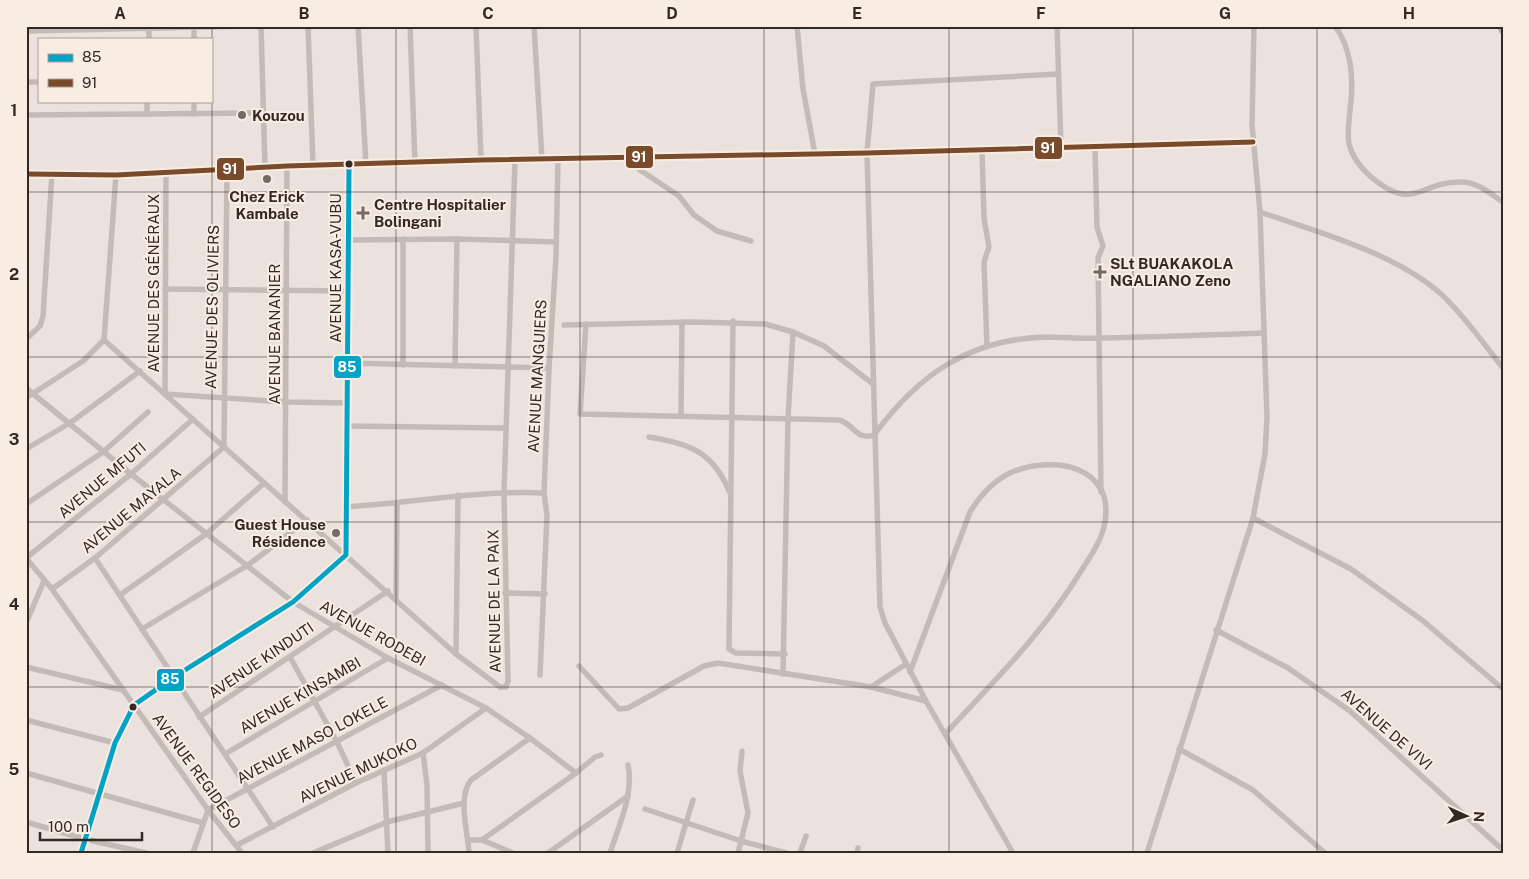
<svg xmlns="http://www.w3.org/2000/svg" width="1529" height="879" viewBox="0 0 1529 879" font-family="'Public Sans',sans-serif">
	<rect width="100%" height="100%" fill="#ebe2dd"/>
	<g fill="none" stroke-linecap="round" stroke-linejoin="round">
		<g stroke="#c4bbb6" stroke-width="5.5">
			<path d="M261 26 265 167"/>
			<path d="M308 26 313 165"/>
			<path d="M358 26 366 164"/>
			<path d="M410 26 415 163"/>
			<path d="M476 26 481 160"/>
			<path d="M534 26 542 159"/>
			<path d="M797 26 803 89 815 154"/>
			<path d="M1057 26 1061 147"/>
			<path d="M1335 26C1353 51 1354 81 1350 110 1349 122 1347 133 1349 144 1352 156 1361 168 1370 176 1414 214 1419 181 1462 182 1477 182 1491 194 1503 202"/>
			<path d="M26 31 249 26"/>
			<path d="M149 39V30"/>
			<path d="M194 39V28"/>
			<path d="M26 82H39"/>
			<path d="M147 114V101"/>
			<path d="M194 114V101"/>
			<path d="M26 115 262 113"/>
			<path d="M1095 146 1097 227 1103 246 1098 258 1101 492"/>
			<path d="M982 149 984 218 989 247 984 262 987 346"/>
			<path d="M629 158 640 170 679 196 694 215 717 231 751 241"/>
			<path d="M166 172 165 394 286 402 346 403"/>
			<path d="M26 174 116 175 287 166 481 160 867 153 1253 142"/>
			<path d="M1260 212C1318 232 1395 253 1441 294 1464 315 1483 343 1503 368"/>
			<path d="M403 239V365"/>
			<path d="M348 240 457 239 556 242"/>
			<path d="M165 289 348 291"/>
			<path d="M733 321 729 645V649L736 653 785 654"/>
			<path d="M586 324 580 414 839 420C853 423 856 441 874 435 918 375 969 339 1046 337 1065 337 1084 339 1103 338 1156 337 1210 335 1263 333"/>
			<path d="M564 325 694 322 765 324 793 332 824 346 873 384"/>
			<path d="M26 339 40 326 43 316 52 173"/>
			<path d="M104 340 456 654 500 687H506L508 681 504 492 515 160"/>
			<path d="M104 340 116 175"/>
			<path d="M347 363 549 368"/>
			<path d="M455 366 457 239"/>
			<path d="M26 388 131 474 293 602 388 658 486 708 530 738 576 773"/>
			<path d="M26 398 83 361 104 340"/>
			<path d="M681 416 682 322"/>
			<path d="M346 426 505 428"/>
			<path d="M649 437C690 444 713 451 730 493"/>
			<path d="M26 449 70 423 140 371"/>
			<path d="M285 502 287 166"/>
			<path d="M26 504 103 452 148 412"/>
			<path d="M345 507C412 503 477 490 544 493"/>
			<path d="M1253 518 1351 569 1422 620 1503 689"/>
			<path d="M26 558 52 589 208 810 242 853"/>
			<path d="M26 558 131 474 193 419"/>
			<path d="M95 558 273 827"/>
			<path d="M52 589 95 558 224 447 227 169"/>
			<path d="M505 593 545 594"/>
			<path d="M120 595 206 534 263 484"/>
			<path d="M396 598 397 504"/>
			<path d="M26 623 44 581"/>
			<path d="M142 629 248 565 307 520"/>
			<path d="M1216 630 1288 668 1350 711 1503 850"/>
			<path d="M456 654 458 495"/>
			<path d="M290 657 337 742 356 783"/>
			<path d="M579 666 619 709 628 708 704 666 718 663 871 687 926 701"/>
			<path d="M26 667 123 690"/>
			<path d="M910 672 970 512C980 496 993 481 1010 473 1054 454 1118 466 1104 527 1100 543 1090 557 1081 571 1044 632 994 681 946 733"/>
			<path d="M783 674 788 418 793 332"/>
			<path d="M540 675 547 515 544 493 549 368 556 257 558 159"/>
			<path d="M871 687 906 664"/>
			<path d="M199 717 388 591"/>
			<path d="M26 720 115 743"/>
			<path d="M1179 749 1253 790 1325 853"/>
			<path d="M423 753 427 785 428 853"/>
			<path d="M225 754 388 658"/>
			<path d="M384 770 388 853"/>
			<path d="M26 773 203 823"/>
			<path d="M645 809 741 841 786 853"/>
			<path d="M26 822 85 839 146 853"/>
			<path d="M468 840H482L513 853"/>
			<path d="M482 840 576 773 595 757 601 755"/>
			<path d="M237 845 356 783 423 753 486 708"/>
			<path d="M81 853 115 743 134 705 174 677 293 602 346 555 349 165"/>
			<path d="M193 853 208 810 442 685"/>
			<path d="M313 853 387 822 464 803"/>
			<path d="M469 853C468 831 457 798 471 780L530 738"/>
			<path d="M548 853 628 796"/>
			<path d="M610 853C619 825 634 794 628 765"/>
			<path d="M677 853 693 800"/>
			<path d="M738 853 748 813 740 771 742 751"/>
			<path d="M800 853 806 836"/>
			<path d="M857 853 858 848"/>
			<path d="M1013 853 926 701 885 623 880 607 867 153 873 84 1058 74"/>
			<path d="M1147 853 1253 518 1265 454 1267 418 1260 212 1252 125 1254 26"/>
		</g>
		<path stroke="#b5aba7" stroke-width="9" d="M1502 26 1503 30"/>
		<g stroke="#f9ece3" stroke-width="9">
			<path id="bus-1" d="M81 853 115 743 134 705 174 677 293 602 346 555 349 165"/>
		</g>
		<g stroke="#f9ece3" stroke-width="9">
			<path id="bus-2" d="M26 174 116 175 287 166 481 160 867 153 1253 142"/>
		</g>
		<use href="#bus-1" stroke="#03a3c6" stroke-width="5"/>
		<use href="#bus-2" stroke="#7a4b2a" stroke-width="5"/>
	</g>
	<path fill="none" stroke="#342825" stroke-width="1" stroke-opacity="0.55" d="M212 26V853M396 26V853M580 26V853M764 26V853M949 26V853M1133 26V853M1317 26V853M26 192H1503M26 357H1503M26 522H1503M26 687H1503"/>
	<g fill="#746965" stroke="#f9ece3" stroke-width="2">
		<circle cx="242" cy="115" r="5"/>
		<circle cx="267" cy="179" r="5"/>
		<path d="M360.5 205.5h5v5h5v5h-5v5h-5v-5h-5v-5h5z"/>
		<path d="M1097.5 264.5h5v5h5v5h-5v5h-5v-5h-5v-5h5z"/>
		<circle cx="336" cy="533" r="5"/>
	</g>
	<g fill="#342825" stroke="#f9ece3" stroke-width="2">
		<circle cx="349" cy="164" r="4.5"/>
		<circle cx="133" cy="707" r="4.5"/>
	</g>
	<g text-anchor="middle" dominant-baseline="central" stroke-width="4" stroke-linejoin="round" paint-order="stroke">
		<g font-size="15" font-weight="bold" fill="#342825" stroke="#f9ece3" text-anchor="start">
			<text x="252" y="115">Kouzou</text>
			<text x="267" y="196" text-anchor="middle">Chez Erick<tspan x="267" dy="17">Kambale</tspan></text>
			<text x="374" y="204">Centre Hospitalier<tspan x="374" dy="17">Bolingani</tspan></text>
			<text x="1110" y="263">SLt BUAKAKOLA<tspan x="1110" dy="17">NGALIANO Zeno</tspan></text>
			<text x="326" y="524" text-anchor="end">Guest House<tspan x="326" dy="17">Résidence</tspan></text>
		</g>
		<g font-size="15" fill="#342825" stroke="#f9ece3">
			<text transform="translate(335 268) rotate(-90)">AVENUE KASA-VUBU</text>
			<text transform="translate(153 283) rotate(-90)">AVENUE DES GÉNÉRAUX</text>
			<text transform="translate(212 307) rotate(-89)">AVENUE DES OLIVIERS</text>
			<text transform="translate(274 334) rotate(-90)">AVENUE BANANIER</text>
			<text transform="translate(537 376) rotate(-87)">AVENUE MANGUIERS</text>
			<text transform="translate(102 480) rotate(-40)">AVENUE MFUTI</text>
			<text transform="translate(131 510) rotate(-40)">AVENUE MAYALA</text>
			<text transform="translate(494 601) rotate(-91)">AVENUE DE LA PAIX</text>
			<text transform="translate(373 633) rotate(29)">AVENUE RODEBI</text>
			<text transform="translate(261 660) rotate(-34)">AVENUE KINDUTI</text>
			<text transform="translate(300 695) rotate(-30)">AVENUE KINSAMBI</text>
			<text transform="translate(1387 729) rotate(41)">AVENUE DE VIVI</text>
			<text transform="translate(312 740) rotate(-28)">AVENUE MASO LOKELE</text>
			<text transform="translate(358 770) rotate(-26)">AVENUE MUKOKO</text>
			<text transform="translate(197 771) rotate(54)">AVENUE REGIDESO</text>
		</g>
	</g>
	<g stroke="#f9ece3" stroke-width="2">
		<rect x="1034" y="136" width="29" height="24" rx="5" fill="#7a4b2a"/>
		<rect x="625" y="145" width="29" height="24" rx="5" fill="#7a4b2a"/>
		<rect x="216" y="157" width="29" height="24" rx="5" fill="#7a4b2a"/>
		<rect x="333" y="355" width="29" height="24" rx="5" fill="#03a3c6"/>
		<rect x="156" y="668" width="29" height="24" rx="5" fill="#03a3c6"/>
	</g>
	<g font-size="14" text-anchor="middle" font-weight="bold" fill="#fff">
		<text x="1048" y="153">91</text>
		<text x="639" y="162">91</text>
		<text x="230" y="174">91</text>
		<text x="347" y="372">85</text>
		<text x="170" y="684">85</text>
	</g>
	<rect width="1529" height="879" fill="none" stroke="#f9ece3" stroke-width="55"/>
	<rect x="38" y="38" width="175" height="65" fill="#f9ece3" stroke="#aa9e97"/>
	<rect x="48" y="54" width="25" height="8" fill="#03a3c6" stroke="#aa9e97"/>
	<text x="82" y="62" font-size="15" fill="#342825">85</text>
	<rect x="48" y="79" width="25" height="8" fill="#7a4b2a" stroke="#aa9e97"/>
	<text x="82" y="88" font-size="15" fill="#342825">91</text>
	<g transform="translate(1466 816) rotate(93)" stroke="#f9ece3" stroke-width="4" paint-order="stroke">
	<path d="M0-4L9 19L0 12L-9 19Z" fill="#342825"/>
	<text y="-8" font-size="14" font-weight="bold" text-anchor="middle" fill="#342825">N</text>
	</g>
	<path d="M40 832v8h102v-8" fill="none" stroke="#342825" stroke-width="2.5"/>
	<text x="48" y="832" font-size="15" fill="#342825" stroke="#f9ece3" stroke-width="4" paint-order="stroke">100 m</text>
	<rect x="28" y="28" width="1474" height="824" fill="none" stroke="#342825" stroke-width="2"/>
	<g font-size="16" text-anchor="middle" font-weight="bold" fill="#342825">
		<text x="120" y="19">A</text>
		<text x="304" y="19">B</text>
		<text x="488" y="19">C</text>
		<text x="672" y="19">D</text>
		<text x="857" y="19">E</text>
		<text x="1041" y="19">F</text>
		<text x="1225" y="19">G</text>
		<text x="1409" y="19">H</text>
		<text x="14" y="116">1</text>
		<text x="14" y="280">2</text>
		<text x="14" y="445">3</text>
		<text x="14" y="610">4</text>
		<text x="14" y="775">5</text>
	</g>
</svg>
